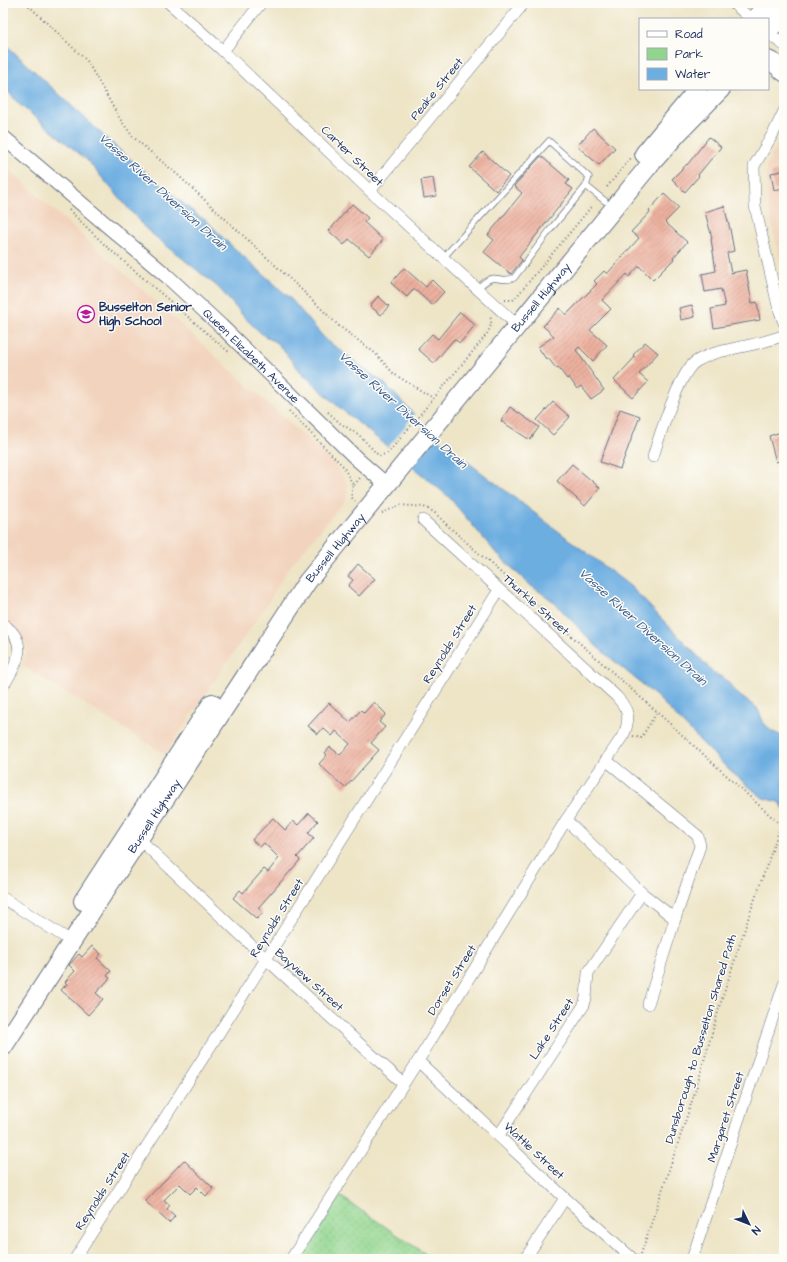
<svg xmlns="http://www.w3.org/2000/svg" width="787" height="1262" viewBox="0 0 787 1262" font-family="'Architects Daughter',sans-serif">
	<defs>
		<pattern id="green-dots" width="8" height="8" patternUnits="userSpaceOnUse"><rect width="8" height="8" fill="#91d58d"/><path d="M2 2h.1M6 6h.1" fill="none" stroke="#7cb77c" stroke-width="1.8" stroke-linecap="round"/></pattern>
		<pattern id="building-hatch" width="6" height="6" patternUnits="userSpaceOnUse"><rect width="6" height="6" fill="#edb09e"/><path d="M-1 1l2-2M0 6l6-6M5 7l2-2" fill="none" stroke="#bf9084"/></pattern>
	</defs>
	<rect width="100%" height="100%" fill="#fdfcf7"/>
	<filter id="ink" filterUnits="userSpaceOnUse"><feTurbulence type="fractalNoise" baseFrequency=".025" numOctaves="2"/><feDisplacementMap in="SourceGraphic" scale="8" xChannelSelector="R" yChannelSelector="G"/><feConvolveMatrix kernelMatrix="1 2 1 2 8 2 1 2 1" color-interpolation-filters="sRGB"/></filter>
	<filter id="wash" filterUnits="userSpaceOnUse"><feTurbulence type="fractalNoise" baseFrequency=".012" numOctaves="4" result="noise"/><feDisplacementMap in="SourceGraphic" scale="16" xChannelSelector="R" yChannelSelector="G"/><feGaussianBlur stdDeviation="0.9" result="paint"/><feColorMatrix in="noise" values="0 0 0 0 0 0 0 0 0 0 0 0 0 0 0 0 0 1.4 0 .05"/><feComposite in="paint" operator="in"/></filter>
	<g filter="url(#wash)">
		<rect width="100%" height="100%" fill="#eee5c7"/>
		<g fill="#f2d4be">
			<path d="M784 128V282L768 204 766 168Z"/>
			<path d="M3 164 335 464 348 485 347 498 288 569 267 604 165 754 23 666 27 650 22 638 3 616Z"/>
		</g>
		<path fill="url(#green-dots)" stroke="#568276" d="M340 1196 433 1259H300Z"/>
		<path fill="#6daee1" stroke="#446ea0" d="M3 42 117 148 197 215 207 221 224 239 291 299 325 339 385 384 439 440 630 586 714 673 725 679 740 696 757 708 764 723 771 731 784 737V809L779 802 763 798 729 770 656 696 595 645 553 601 530 585 496 553 448 496 340 408 301 372 277 343 263 335 245 318 218 287 146 229 87 160 19 104 3 86Z"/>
		<path fill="#eee5c7" d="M416 413 437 435 410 468 387 449Z"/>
		<g id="blocks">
			<g fill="url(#building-hatch)">
				<path d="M593 128 615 148 599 165 577 146Z"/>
				<path d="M709 137 721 147 698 175 699 176 685 192 672 179 687 164V165Z"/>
				<path d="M483 152 509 176 496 191 469 167Z"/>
				<path d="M541 156 569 180 566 184 573 189 519 257 522 260 511 274 484 252 494 240 488 235 522 193 514 186Z"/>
				<path d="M782 171 784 188 774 190 771 173Z"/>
				<path d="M433 178 436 196 424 198 421 180Z"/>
				<path d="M664 194 679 208 665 222 687 242 673 258 674 259 653 280 639 266 629 277 627 274 602 300 611 309 590 330 607 345 593 361 579 347 576 350 604 390 591 399 581 386 577 389 569 377 567 379 558 367 556 368 548 358 546 359 538 347 554 336 543 326 560 308 566 315 597 284 594 281 604 271 607 274 639 238 631 232 650 212 649 210Z"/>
				<path d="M352 204 368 218 364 222 383 240 369 256 349 239 344 245 329 231Z"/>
				<path d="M724 206 730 229 734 251 727 253 731 273 746 270 752 303 757 302 760 320 714 328 711 309 725 306 721 289 705 292 702 274 716 271 711 239 712 238 705 212Z"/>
				<path d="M404 268 426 287 432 280 444 292 432 305 414 289 407 297 391 283Z"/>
				<path d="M378 296 389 306 381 315 370 306Z"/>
				<path d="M692 305 695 317 681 320 679 308Z"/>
				<path d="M460 312 475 325 460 343 454 339 434 363 418 349 432 334 438 339Z"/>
				<path d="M645 342 658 353 639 374 648 382 633 398 614 380 635 357 633 355Z"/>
				<path d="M553 402 570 417 553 435 537 420Z"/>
				<path d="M510 407 539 427 530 440 501 421Z"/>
				<path d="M620 409 640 416 620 469 600 462Z"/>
				<path d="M781 432 784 443V459L776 462 769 436Z"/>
				<path d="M572 464 600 488 585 506 557 481Z"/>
				<path d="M358 564 375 579 359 596 348 586 353 580 348 576Z"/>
				<path d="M374 702 386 714 379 722 385 727 371 743 379 750 345 788 319 764 327 755 325 753 330 747 340 755 350 744 336 731 332 736 323 728 318 734 308 726 329 703 350 722 361 710 364 713Z"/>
				<path d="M309 813 318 821 308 833 314 838 297 857 300 860 258 908 263 912 257 919 233 898 240 890 243 893 264 869 268 872 279 858 264 843 260 847 252 840 273 818 285 830 293 821 298 825Z"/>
				<path d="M92 946 101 954 97 958 111 971 107 976 110 978 96 993 103 999 88 1015 61 990 67 984 65 982 75 971 69 965 79 954 82 957Z"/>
				<path d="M184 1160 213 1188 206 1196 197 1187 190 1194 180 1184 164 1200 170 1205 167 1209 175 1216 169 1223 145 1201Z"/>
			</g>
		</g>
	</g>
	<g filter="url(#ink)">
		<use href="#blocks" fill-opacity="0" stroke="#656f83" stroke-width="1"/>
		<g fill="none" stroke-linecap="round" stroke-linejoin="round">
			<g stroke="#656f83" stroke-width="7">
				<g id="service">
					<path d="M443 258 549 141 589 177 586 186"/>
					<path d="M477 289C497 269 494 284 514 278L550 230 586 186 605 201"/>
				</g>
			</g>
			<g stroke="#656f83" stroke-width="12">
				<g id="minor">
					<path d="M169 3 223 51 370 191 518 326"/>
					<path d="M733 3 751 19"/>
					<path d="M755 3 784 28"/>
					<path d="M768 33 784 45"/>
					<path d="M223 51 261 3"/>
					<path d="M784 111 774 132 754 166 755 206 778 306 784 323"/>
					<path d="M370 191 524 3"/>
					<path d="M653 457C659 437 679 375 694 363 699 359 713 353 719 352 741 346 763 344 784 335"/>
					<path d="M3 624C30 642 17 665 3 686"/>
					<path d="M606 760 698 836 700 846 675 919 648 1004"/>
					<path d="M566 820 642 893 675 919"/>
					<path d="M136 836 266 959 403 1083"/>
					<path d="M3 898 71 941"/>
					<path d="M418 1061 565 1198 633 1259"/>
					<path d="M499 1135 584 1005 586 998 588 973 642 893"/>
					<path d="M75 1259 266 959 499 590"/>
					<path d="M291 1259 418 1061 566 820 624 734C631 717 628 709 616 696L423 520"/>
					<path d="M525 1259 565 1198"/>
					<path d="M692 1259 784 984"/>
				</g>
			</g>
			<g stroke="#656f83" stroke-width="16">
				<g id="tertiary">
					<path id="s1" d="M3 137 168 277 221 326 358 460 387 485"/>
				</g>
			</g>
			<g stroke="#656f83" stroke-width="20">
				<g id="primary">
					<path d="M755 19 768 3"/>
					<path d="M768 32 784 11"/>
					<path d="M768 60 774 63 784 72"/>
					<path d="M644 154 698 89"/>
					<path d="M83 901 212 703"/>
					<path id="s2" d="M3 1047 307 582 647 168 678 133 721 89"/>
				</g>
			</g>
			<g stroke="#656f83" stroke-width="2" stroke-dasharray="1 3" stroke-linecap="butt">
				<path d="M26 3 87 61 120 119 133 137 179 176 304 292 339 326 375 353 394 374 433 398"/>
				<path d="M607 187 631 158"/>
				<path d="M69 210 106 246 230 353"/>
				<path d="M505 300H513L517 296 592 206"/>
				<path d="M289 411 343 466 353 485 351 497 355 501"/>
				<path d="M328 412 340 423 359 435 379 456 388 453 479 344C486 335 494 327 490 316"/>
				<path d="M354 485 360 478"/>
				<path d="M382 513 401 505 424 507 434 512 446 524 657 712 784 828"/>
				<path d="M633 736 641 738 657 712"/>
				<path d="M641 1254 695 1092 720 1005 751 910 781 825V817L784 808"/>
			</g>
			<use href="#service" stroke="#fff" stroke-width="5.5"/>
			<use href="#minor" stroke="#fff" stroke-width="11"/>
			<use href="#tertiary" stroke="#fff" stroke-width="14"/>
			<use href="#primary" stroke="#fff" stroke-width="18"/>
		</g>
	</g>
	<defs>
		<g id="school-ring" transform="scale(0.9)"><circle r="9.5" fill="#fdfcf7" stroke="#b5179e" stroke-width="1.5"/><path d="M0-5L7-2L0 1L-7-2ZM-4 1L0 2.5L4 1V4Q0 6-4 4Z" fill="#b5179e"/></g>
	</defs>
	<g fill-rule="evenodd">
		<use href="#school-ring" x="86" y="314"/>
	</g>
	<g text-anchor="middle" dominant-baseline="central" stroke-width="3" stroke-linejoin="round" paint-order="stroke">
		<g font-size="12" fill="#1b2f5e" stroke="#fdfcf7">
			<text transform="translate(437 89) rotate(-51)">Peake Street</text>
			<text transform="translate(352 156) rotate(44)">Carter Street</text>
			<text stroke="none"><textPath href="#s2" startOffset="924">Bussell Highway</textPath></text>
			<text stroke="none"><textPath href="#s1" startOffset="331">Queen Elizabeth Avenue</textPath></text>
			<text stroke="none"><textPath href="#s2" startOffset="600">Bussell Highway</textPath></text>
			<text transform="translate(536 605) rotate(42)">Thurkle Street</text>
			<text transform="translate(450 644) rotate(-58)">Reynolds Street</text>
			<text stroke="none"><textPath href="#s2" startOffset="276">Bussell Highway</textPath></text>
			<text transform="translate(277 918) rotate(-58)">Reynolds Street</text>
			<text transform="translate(309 980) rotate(42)">Bayview Street</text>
			<text transform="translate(452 980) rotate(-58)">Dorset Street</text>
			<text transform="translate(552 1029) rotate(-57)">Lake Street</text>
			<text transform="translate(701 1039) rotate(-73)">Dunsborough to Busselton Shared Path</text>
			<text transform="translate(726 1117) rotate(-72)">Margaret Street</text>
			<text transform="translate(534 1151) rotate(43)">Wattle Street</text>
			<text transform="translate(103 1191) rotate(-57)">Reynolds Street</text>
		</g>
		<g font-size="12" font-weight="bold" fill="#1b2f5e" stroke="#fdfcf7" text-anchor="start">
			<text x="99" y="307">Busselton Senior<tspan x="99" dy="14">High School</tspan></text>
		</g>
		<g font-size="13" font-style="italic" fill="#385b8c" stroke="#fdfcf7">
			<text transform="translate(163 192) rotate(42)">Vasse River Diversion Drain</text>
			<text transform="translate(403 410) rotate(42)">Vasse River Diversion Drain</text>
			<text transform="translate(643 627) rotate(42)">Vasse River Diversion Drain</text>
		</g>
	</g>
	<rect width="787" height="1262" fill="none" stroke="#fdfcf7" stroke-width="16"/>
	<rect x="639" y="18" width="130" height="72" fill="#fdfcf7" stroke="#a3aaba"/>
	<rect x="647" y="31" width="20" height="6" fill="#ffffff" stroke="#a3aaba"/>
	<text x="675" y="38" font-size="12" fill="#1b2f5e">Road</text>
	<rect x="647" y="48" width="20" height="12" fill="#91d58d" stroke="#a3aaba"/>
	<text x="675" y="58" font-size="12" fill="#1b2f5e">Park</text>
	<rect x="647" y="68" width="20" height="12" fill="#6daee1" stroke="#a3aaba"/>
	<text x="675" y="78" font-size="12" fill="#1b2f5e">Water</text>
	<g transform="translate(749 1224) rotate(133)" stroke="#fdfcf7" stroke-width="3" paint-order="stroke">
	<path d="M0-3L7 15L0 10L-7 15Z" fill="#1b2f5e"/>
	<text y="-6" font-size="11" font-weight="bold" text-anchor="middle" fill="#1b2f5e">N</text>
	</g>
</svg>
